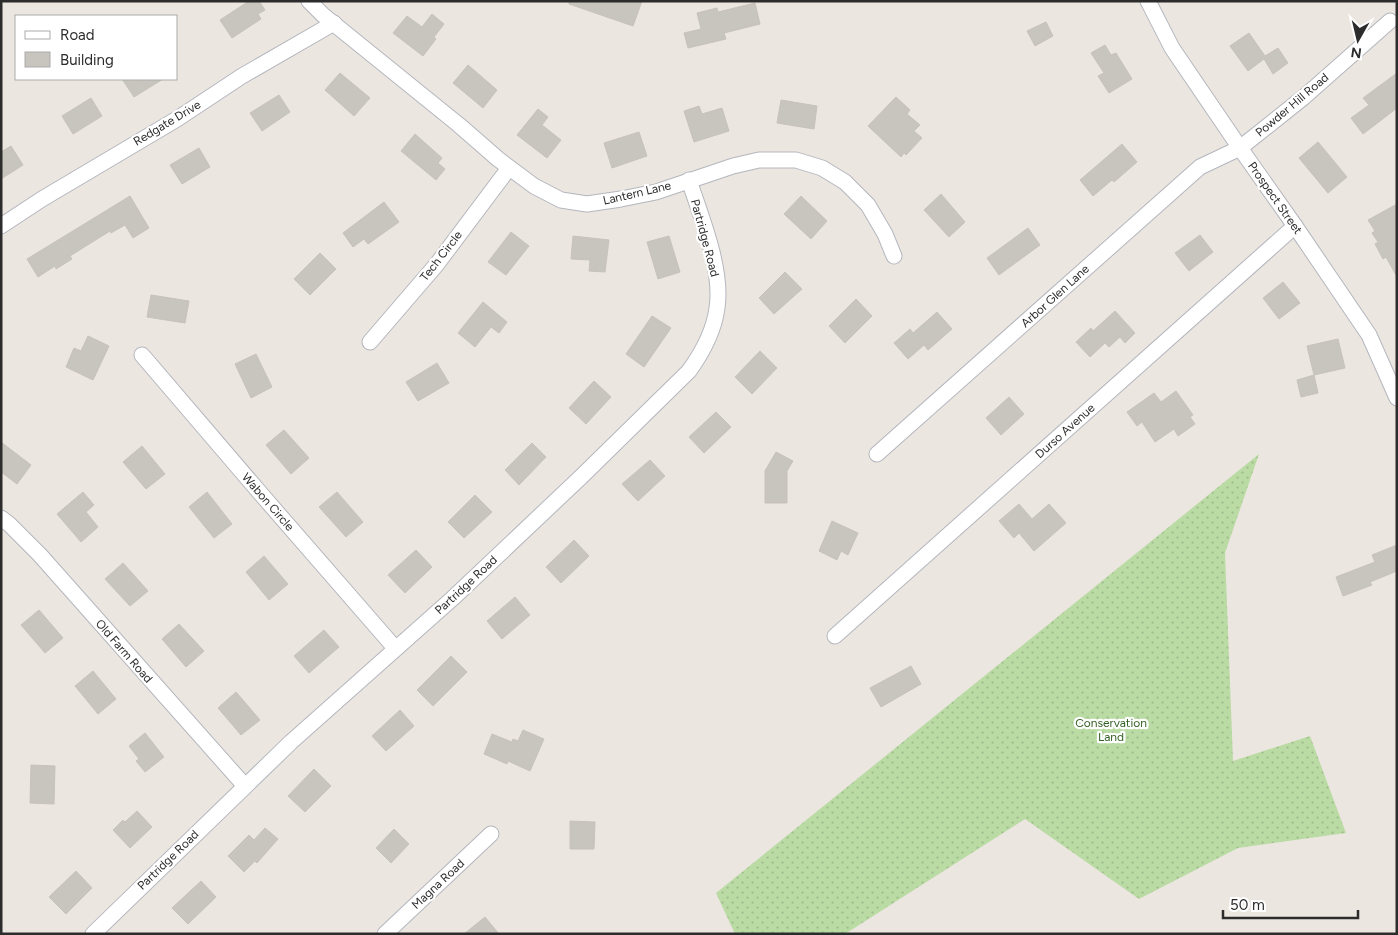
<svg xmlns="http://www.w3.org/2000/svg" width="1398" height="935" viewBox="0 0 1398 935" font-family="Figtree,sans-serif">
	<defs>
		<pattern id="grass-dots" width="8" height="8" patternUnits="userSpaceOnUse" patternTransform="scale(1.25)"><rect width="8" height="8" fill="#badba4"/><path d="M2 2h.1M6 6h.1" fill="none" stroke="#a0bc8d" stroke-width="1.8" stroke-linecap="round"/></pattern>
	</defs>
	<rect width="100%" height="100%" fill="#ece6e0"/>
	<path fill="url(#grass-dots)" d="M1259 454 1225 553 1233 761 1310 736 1346 833 1238 848 1139 899 1025 819 845 934H735L716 893Z"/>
	<g fill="#c8c4be" stroke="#c7c2ba">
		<path d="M249 1H259L265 10 258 14 261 19 232 38 220 20Z"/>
		<path d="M569 1H642L633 26 569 4Z"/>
		<path d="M755 3 760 24 724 33 726 39 688 48 684 33 701 29 697 13 717 8 718 12Z"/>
		<path d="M432 14 444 24 434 37 436 39 423 56 393 33 407 16 422 27Z"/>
		<path d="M1046 22 1053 36 1035 46 1027 31Z"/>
		<path d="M1249 33 1265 56 1278 48 1288 63 1273 74 1264 59 1248 71 1230 46Z"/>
		<path d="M1105 45 1111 55 1116 53 1132 79 1109 93 1098 76 1104 73 1091 53Z"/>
		<path d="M468 65 497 90 483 108 453 83Z"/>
		<path d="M340 73 370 98 354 116 325 90Z"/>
		<path d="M1397 73V108L1363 134 1351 118 1369 105 1363 98Z"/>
		<path d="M122 79H163L134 97Z"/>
		<path d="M279 95 290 112 262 131 250 113Z"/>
		<path d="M896 97 910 110 907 114 920 125 914 131 922 138 906 155 904 153 901 157 868 126Z"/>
		<path d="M91 98 102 116 73 134 62 116Z"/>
		<path d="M781 100 817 106 814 129 777 123Z"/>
		<path d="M699 106 702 114 722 108 729 131 694 142 684 111Z"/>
		<path d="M538 109 548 117 542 125 561 140 547 158 517 135Z"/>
		<path d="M639 132 647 156 612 168 604 143Z"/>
		<path d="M415 134 442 158 438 163 445 169 436 180 401 151Z"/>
		<path d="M1318 142 1347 177 1328 193 1299 158Z"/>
		<path d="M1122 144 1137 162 1114 182 1112 180 1093 196 1080 180Z"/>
		<path d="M11 146 23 165 1 179V152Z"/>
		<path d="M199 148 210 167 182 184 170 165Z"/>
		<path d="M941 194 965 222 949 237 924 210Z"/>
		<path d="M130 196 149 228 133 238 125 225 111 233 110 231 70 256 72 259 56 269 55 266 38 277 27 259Z"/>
		<path d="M801 196 827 221 811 239 784 214Z"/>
		<path d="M384 202 399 222 368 244 364 239 353 247 343 233Z"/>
		<path d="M1397 204V277L1386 257 1383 259 1375 244 1378 242 1372 233 1375 231 1368 220Z"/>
		<path d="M1028 228 1040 245 999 275 987 258Z"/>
		<path d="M511 232 529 246 506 275 488 262Z"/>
		<path d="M1200 235 1213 252 1189 271 1175 253Z"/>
		<path d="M573 236 609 240 605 272 589 271 590 260 571 259Z"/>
		<path d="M669 236 680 272 658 279 647 242Z"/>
		<path d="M320 253 336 269 310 295 294 279Z"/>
		<path d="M785 272 802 289 774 314 759 298Z"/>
		<path d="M1283 282 1300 303 1279 319 1263 298Z"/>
		<path d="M151 295 189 301 185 323 147 317Z"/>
		<path d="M856 299 872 316 845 343 829 326Z"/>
		<path d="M483 302 507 322 499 333 491 327 475 347 458 333Z"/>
		<path d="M1115 311 1135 333 1125 343 1120 337 1109 347 1105 343 1090 357 1076 342 1091 328 1093 331Z"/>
		<path d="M937 312 952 329 928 350 924 345 908 359 894 343 910 329 913 333Z"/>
		<path d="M652 316 671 328 644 367 626 354Z"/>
		<path d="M88 336 109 346 93 380 66 367 74 348 81 351Z"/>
		<path d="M1338 339 1345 368 1314 375 1307 346Z"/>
		<path d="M760 351 777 368 752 394 735 377Z"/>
		<path d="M256 354 272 387 251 398 235 364Z"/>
		<path d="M437 363 449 383 418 401 406 382Z"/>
		<path d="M1314 375 1318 393 1301 397 1297 380Z"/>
		<path d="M594 381 611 397 586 424 569 408Z"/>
		<path d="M1176 391 1193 415 1190 417 1195 424 1178 436 1174 429 1155 442 1142 422 1137 426 1127 412 1154 393 1161 402Z"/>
		<path d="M1009 397 1024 414 1001 435 986 418Z"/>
		<path d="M716 412 731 427 704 453 689 437Z"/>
		<path d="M284 430 309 458 291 474 266 445Z"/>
		<path d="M1 442 31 465 17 484 1 472Z"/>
		<path d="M532 443 546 457 519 485 505 470Z"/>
		<path d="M142 446 165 474 146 489 123 462Z"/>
		<path d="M776 452 793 461 787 471V503H765V471Z"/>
		<path d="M650 460 665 476 638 501 622 484Z"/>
		<path d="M83 492 94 505 86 512 98 527 81 542 57 514Z"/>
		<path d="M207 492 232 524 214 538 189 507Z"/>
		<path d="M337 492 363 522 346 537 319 507Z"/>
		<path d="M475 495 492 512 464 538 448 522Z"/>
		<path d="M1019 504 1032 519 1049 504 1066 523 1034 551 1019 533 1014 538 999 521Z"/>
		<path d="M832 521 858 533 848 555 841 551 837 560 819 551Z"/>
		<path d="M574 540 589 556 561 583 546 567Z"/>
		<path d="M1397 545V571L1370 582 1372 585 1343 596 1336 577 1375 562 1372 555Z"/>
		<path d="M416 550 432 567 405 593 388 575Z"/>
		<path d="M264 556 288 584 269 600 246 572Z"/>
		<path d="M123 563 148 591 130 606 105 579Z"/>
		<path d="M515 597 530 615 502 639 487 621Z"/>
		<path d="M39 610 63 638 45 653 21 625Z"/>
		<path d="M179 624 204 651 186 667 162 639Z"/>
		<path d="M324 630 339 647 309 673 294 656Z"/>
		<path d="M451 656 467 672 433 706 417 690Z"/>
		<path d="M911 666 921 684 881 707 870 688Z"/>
		<path d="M93 671 116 699 98 714 75 686Z"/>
		<path d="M236 692 260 720 241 735 218 708Z"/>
		<path d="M400 710 414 726 386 751 372 736Z"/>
		<path d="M523 730 544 739 530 771 508 761 507 764 484 754 492 734 512 742 513 739 518 741Z"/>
		<path d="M145 733 164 757 145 772 136 761 139 759 129 746Z"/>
		<path d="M31 765 55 766 54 804 30 803Z"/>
		<path d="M314 769 331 786 305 812 288 796Z"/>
		<path d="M137 811 152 827 130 848 113 830 123 820 125 822Z"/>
		<path d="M570 821 595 822 594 849H570Z"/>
		<path d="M265 828 278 839 257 863 255 861 244 872 228 856 249 835 254 840Z"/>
		<path d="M394 829 409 844 391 863 376 848Z"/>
		<path d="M76 871 92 888 66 914 49 897Z"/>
		<path d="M201 881 216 897 188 924 172 908Z"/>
		<path d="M485 917 499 934H464Z"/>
	</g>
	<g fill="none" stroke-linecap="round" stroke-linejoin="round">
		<g stroke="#b4b6be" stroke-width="17">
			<g id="street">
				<path d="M309 1 323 15 459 125 498 159 534 186 561 200 587 204 621 199 656 192 733 166 759 160H796L822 168 845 182 868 205 885 234 894 256"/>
				<path d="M1148 1 1172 48 1240 148 1295 226 1369 335 1397 398"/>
				<path d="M1 226 42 199 177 119 242 76 334 23"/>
				<path d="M370 342 437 264 509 168"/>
				<path d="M142 355 261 494 395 648"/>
				<path d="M877 454 1200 167 1240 148 1304 97 1390 21"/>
				<path d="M1 518 9 524 40 555 245 786"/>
				<path d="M835 636 1295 226"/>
				<path d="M93 934 291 742 453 598 582 476 689 371C702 353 714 331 717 308 723 269 701 217 689 180"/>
				<path d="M385 934 491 834"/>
			</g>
		</g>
		<use href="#street" stroke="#fff" stroke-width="15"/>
	</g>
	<g text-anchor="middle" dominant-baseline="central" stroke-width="4.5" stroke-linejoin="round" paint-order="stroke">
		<g font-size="12" fill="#2c2c2c" stroke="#fff">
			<text transform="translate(1292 105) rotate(-40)">Powder Hill Road</text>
			<text transform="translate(167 123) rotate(-31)">Redgate Drive</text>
			<text transform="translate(637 193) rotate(-13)">Lantern Lane</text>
			<text transform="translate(1275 198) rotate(55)">Prospect Street</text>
			<text transform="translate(705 238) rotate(75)">Partridge Road</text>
			<text transform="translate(441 256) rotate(-52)">Tech Circle</text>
			<text transform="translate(1055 296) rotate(-42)">Arbor Glen Lane</text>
			<text transform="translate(1065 431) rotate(-42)">Durso Avenue</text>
			<text transform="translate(268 502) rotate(49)">Wabon Circle</text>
			<text transform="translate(466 585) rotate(-43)">Partridge Road</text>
			<text transform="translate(124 651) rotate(49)">Old Farm Road</text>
			<text transform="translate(168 860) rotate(-44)">Partridge Road</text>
			<text transform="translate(438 884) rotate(-43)">Magna Road</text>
		</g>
		<g font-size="12" fill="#346124" stroke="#fff">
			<text x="1111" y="723">Conservation<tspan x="1111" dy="14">Land</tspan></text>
		</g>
	</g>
	<rect width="1398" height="935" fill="none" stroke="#2c2c2c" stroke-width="5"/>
	<rect x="15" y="15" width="162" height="65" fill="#ffffff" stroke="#ababab"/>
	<rect x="25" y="31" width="25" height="8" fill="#ffffff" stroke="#ababab"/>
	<text x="60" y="40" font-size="15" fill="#2c2c2c">Road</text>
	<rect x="25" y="52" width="25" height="15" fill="#c8c4be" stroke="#ababab"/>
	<text x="60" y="65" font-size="15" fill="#2c2c2c">Building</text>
	<g transform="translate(1358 40) rotate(188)" stroke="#ffffff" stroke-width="4" paint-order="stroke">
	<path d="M0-4L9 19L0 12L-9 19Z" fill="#2c2c2c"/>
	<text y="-8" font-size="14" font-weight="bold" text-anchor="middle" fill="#2c2c2c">N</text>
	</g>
	<path d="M1223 910v8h135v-8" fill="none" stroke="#2c2c2c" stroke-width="2.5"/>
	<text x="1230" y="910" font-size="15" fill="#2c2c2c" stroke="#ffffff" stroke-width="4" paint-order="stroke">50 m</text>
</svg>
